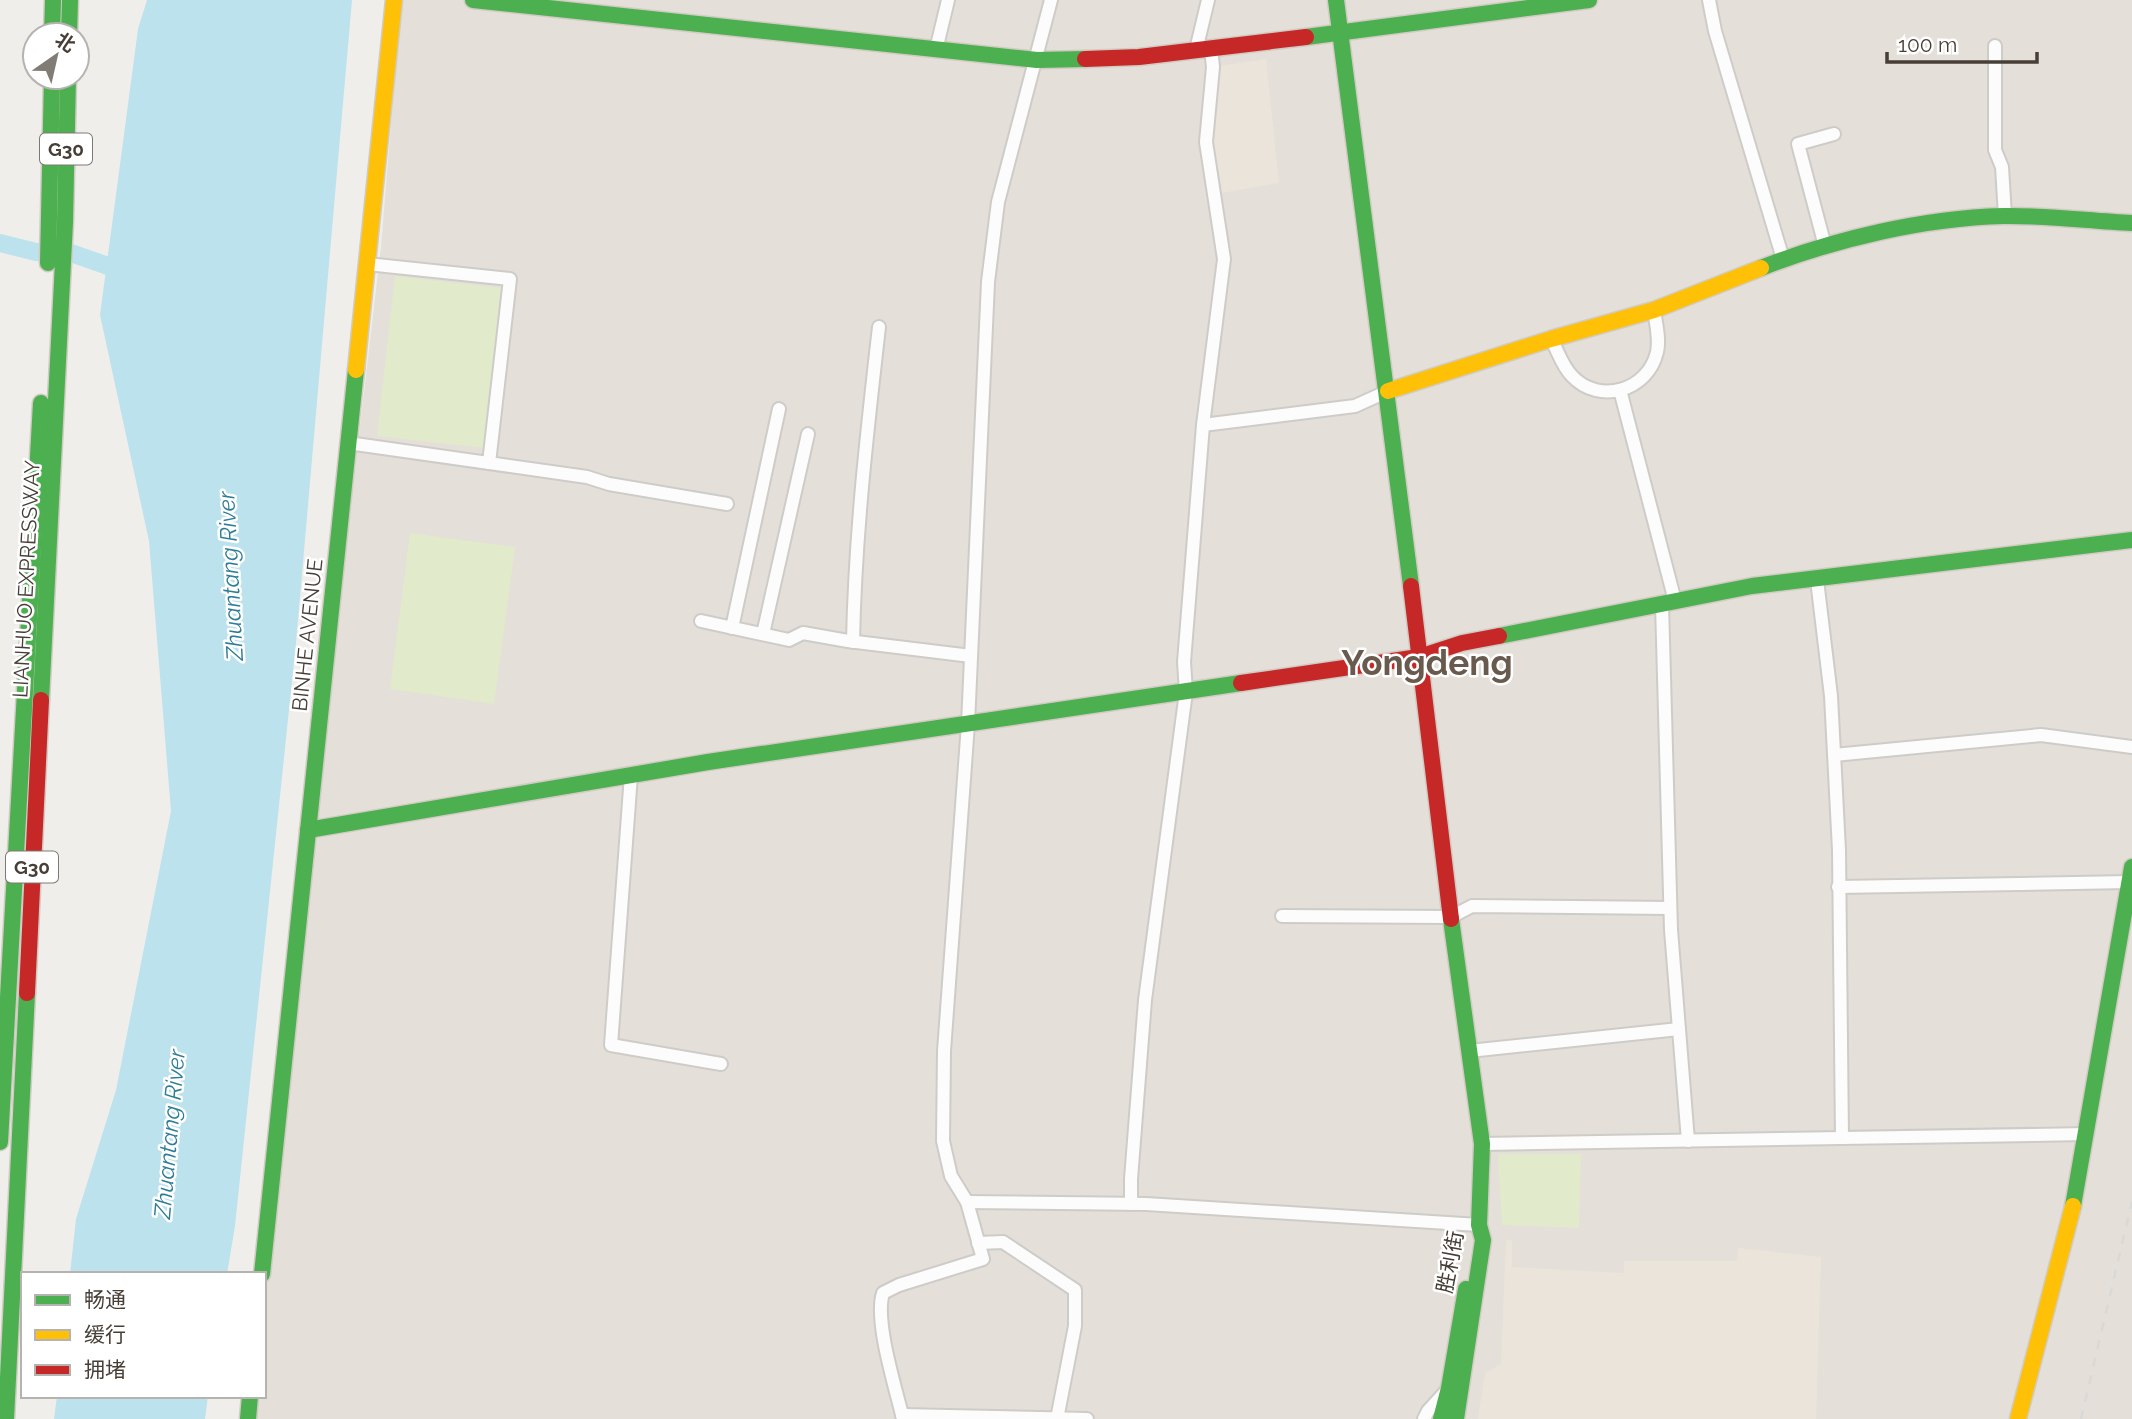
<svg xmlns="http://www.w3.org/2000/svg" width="2132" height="1419" viewBox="0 0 2132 1419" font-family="Raleway,'Noto Sans SC',sans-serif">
	<rect width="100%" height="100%" fill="#f0eeeb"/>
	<path fill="#e4dfd8" d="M401 0H2132V1419H254L256 1396H264V1307L287 1052 381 247Z"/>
	<g fill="#ebe4da">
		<path d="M1266 59 1279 183 1221 193 1213 145 1221 66Z"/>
		<path d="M1506 1239 1512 1241V1267L1624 1273V1261H1737L1738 1248 1821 1257 1816 1419H1478L1485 1373 1501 1364Z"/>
	</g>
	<g fill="#e2eacc">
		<path d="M395 276 501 288 484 448 377 436Z"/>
		<path d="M410 533 515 547 494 704 390 689Z"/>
		<path d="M1498 1154H1581L1579 1228 1502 1225Z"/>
	</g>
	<g fill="#bce2ed">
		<path d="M147 0H352L296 643 235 1226 227 1274H70L76 1219 116 1090 171 811 149 541 100 315 138 29Z"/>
		<path d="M57 1396H208L205 1419H54Z"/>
	</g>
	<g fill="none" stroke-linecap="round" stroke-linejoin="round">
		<path stroke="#bce2ed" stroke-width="18" d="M0 243 36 252 71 253 128 273"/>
		<g stroke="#ceccc8" stroke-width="16">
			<g id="street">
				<path d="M1709 0 1715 31 1783 259"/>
				<path d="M1995 46V150L2002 167 2005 216"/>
				<path d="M936 50 948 0"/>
				<path d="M1196 50 1208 0"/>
				<path d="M1825 246 1798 144 1834 134"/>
				<path d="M367 264 510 279 489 463"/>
				<path d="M1551 339C1558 351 1562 366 1572 376 1599 405 1648 391 1657 352 1660 339 1656 324 1654 310"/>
				<path d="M1620 390 1675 601"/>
				<path d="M1203 425 1355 406 1388 391"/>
				<path d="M348 443 587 477 609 484 727 504"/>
				<path d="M1817 580 1831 696 1839 850 1842 1138"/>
				<path d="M1662 604 1671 930 1688 1141"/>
				<path d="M701 621 789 640 803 633 848 641 971 656"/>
				<path d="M732 628 779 409"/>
				<path d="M763 634 808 434"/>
				<path d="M853 642C855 536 867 432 879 327"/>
				<path d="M1834 755 2041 735 2132 747"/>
				<path d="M631 775 611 1045 721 1064"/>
				<path d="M1838 887 2129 882"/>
				<path d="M1282 916 1451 917 1472 906 1670 908"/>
				<path d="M1469 1051 1679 1029"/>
				<path d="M1482 1144 2087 1134"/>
				<path d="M967 1202 1146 1204 1479 1225"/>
				<path d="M1131 1204V1179L1145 1000 1186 692 1184 662 1203 425 1224 259 1206 142 1213 67 1211 49"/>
				<path d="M978 1243 1003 1242 1075 1290V1326L1057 1419"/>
				<path d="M902 1415 1087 1419"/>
				<path d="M903 1419C896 1389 874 1321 883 1293L899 1285 983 1259 967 1202 951 1176 943 1141 944 1051 968 724 988 282 998 202 1051 0"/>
				<path d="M1424 1419 1428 1411 1449 1388"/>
			</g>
		</g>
		<g stroke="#d1cbc3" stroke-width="19">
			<g id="fast">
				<path d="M473 0 1037 60 1085 59"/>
				<path d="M1336 0 1411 586"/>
				<path d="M52 35 53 0"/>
				<path d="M69 35 70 0"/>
				<path d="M1306 37 1589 0"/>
				<path d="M48 263 52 77"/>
				<path d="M1761 268C1835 239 1924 218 2003 216 2045 215 2089 221 2132 223"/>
				<path d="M1499 636 1752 586 2132 540"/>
				<path d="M41 700 65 222 68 77"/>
				<path d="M308 830 708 762 1241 683"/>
				<path d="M1451 919 1482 1144 1479 1225 1483 1240 1456 1419"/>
				<path d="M0 1142 41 403"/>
				<path d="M2073 1206 2132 867"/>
				<path d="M262 1274 356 370"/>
				<path d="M6 1419 27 993"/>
				<path d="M248 1419 250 1396"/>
				<path d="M1441 1419 1449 1388 1466 1289"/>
			</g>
		</g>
		<g stroke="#d1cbc3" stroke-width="19">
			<g id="slow">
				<path d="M356 370 394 0"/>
				<path d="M1388 391 1551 339 1654 310 1761 268"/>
				<path d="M2018 1419 2073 1206"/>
			</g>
		</g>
		<g stroke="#d1cbc3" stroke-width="19">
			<g id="jam">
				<path d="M1085 59 1139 57 1306 37"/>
				<path d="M1411 586 1451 919"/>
				<path d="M1241 683 1419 657 1462 643 1499 636"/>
				<path d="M27 993 41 700"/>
			</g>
		</g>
		<use href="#street" stroke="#fdfcfc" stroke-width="12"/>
		<use href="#fast" stroke="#4caf50" stroke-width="16"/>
		<use href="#slow" stroke="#ffc107" stroke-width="16"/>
		<use href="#jam" stroke="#c62828" stroke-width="16"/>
		<path stroke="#d9d9d8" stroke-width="2.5" stroke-dasharray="9 9" stroke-linecap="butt" d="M2081 1419 2132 1201"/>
	</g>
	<g text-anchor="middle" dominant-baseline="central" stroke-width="5" stroke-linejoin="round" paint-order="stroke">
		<g fill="#fff" stroke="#7e7873" stroke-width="2">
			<rect x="40" y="133.5" width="52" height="31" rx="5"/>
			<rect x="6" y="851.5" width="52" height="31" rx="5"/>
		</g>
		<g font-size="19" font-weight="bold" fill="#473e37">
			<text x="66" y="149">G30</text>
			<text x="32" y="867">G30</text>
		</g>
		<g font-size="21" fill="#473e37" stroke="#fff">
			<text transform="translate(26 579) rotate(-87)">LIANHUO EXPRESSWAY</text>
			<text transform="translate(307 635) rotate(-84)">BINHE AVENUE</text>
			<text transform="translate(1450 1262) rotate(-79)">胜利街</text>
		</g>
		<g font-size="23" font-style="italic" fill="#2e7c97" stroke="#fff">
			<text transform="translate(230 576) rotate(-93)">Zhuantang River</text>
			<text transform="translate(169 1134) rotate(-85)">Zhuantang River</text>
		</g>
		<g font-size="35" font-weight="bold" fill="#695a4e" stroke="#fff">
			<text x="1427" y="662">Yongdeng</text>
		</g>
	</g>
	<rect x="21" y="1272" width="245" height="126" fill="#ffffff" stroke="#b5b2af" stroke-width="2"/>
	<rect x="35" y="1295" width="35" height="10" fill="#4caf50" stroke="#b5b2af" stroke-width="2"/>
	<text x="84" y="1307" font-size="21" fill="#473e37">畅通</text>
	<rect x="35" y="1330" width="35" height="10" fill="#ffc107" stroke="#b5b2af" stroke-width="2"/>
	<text x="84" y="1342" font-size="21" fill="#473e37">缓行</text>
	<rect x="35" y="1365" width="35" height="10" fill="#c62828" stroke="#b5b2af" stroke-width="2"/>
	<text x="84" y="1377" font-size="21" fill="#473e37">拥堵</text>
	<g transform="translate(56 56) rotate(34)"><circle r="33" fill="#ffffff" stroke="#b5b2af" stroke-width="2"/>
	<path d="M0-5L12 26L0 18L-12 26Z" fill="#827c76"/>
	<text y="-10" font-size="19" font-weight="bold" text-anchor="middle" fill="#473e37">北</text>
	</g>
	<path d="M1887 52v10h150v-10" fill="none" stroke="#473e37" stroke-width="3.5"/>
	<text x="1898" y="52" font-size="21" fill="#473e37" stroke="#ffffff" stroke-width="5" paint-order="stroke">100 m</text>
</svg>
